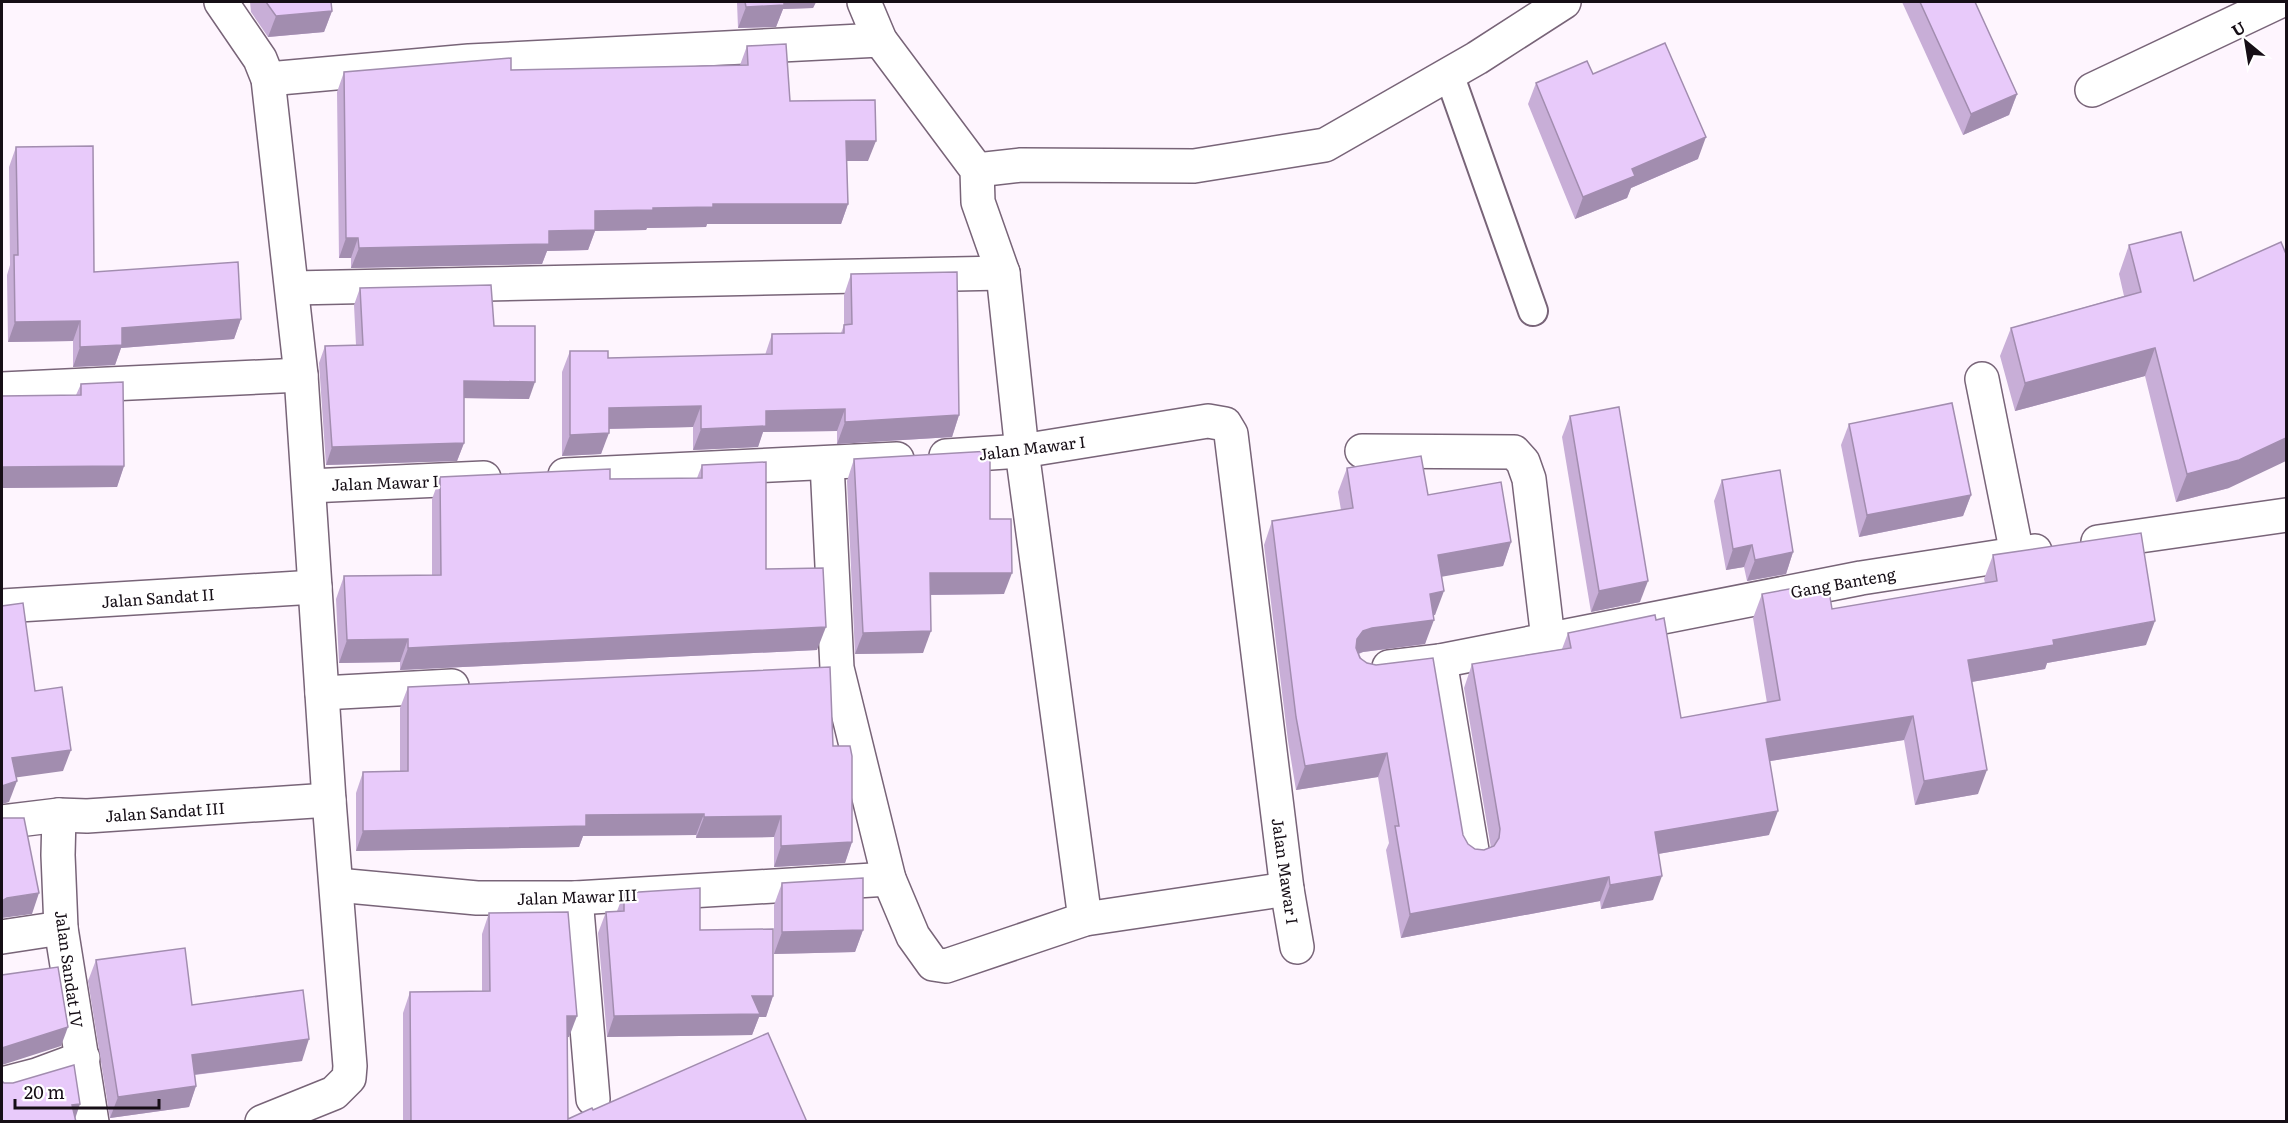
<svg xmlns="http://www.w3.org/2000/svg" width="2288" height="1123" viewBox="0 0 2288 1123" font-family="Literata,serif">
	<rect width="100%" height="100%" fill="#fef5fe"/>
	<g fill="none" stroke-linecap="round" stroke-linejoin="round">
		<g stroke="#786478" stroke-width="32">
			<path id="lane" d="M1449 74 1533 311"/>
		</g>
		<g stroke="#786478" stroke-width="36">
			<g id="street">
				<path d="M221 2 260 59 268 79 301 375 329 800 350 1066 349 1078 334 1093 262 1122"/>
				<path d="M864 2 880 40 977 170 978 202 1003 273 1022 451 1085 919"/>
				<path d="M268 79 469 61 880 40"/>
				<path d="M2092 90 2278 2"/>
				<path d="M977 170 1021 165 1194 166 1325 145 1477 58 1564 2"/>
				<path d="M293 288 1003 273"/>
				<path d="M1982 379 2017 554"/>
				<path d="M2 389 301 375"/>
				<path d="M1362 451 1514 452 1523 462 1529 479 1548 639"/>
				<path d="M946 456 1022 451 1208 421 1225 424 1231 434 1287 889 1297 947"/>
				<path d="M827 463 837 668 889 879 913 936 933 964 946 966 1085 919 1287 889"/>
				<path d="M565 475 897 459"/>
				<path d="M309 486 484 478"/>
				<path d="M2098 542 2286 515"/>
				<path d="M2 606 315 587"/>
				<path d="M1440 661 1473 856"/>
				<path d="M1389 667 1440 661 1861 578 2035 551"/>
				<path d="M322 693 452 686"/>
				<path d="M59 815 58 855 61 928 92 1122"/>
				<path d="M2 822 59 815 87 816 329 800"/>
				<path d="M337 885 477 898H576L889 879"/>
				<path d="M576 898 593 1099"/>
				<path d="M2 937 61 928"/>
				<path d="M2 1084 37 1075 83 1058"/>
			</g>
		</g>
		<use href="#lane" stroke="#fff" stroke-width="28"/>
		<use href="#street" stroke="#fff" stroke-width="33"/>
	</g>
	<g fill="#c8aed7">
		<path d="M250 2H331L332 11 324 32 268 37 251 12Z"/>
		<path d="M737 2H816L813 8 783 9 776 27 738 28Z"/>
		<path d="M1902 2H1975L2017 94 2009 115 1963 135Z"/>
		<path d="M747 46 790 101 868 161H847L848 204 841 224H707L706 227 647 228 646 230 595 231 588 250 547 251 542 264 351 268V258H339L337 92 344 72 511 70 740 65Z"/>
		<path d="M1593 74 1698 159 1631 188 1627 198 1575 219 1528 104 1536 83Z"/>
		<path d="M16 147 94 272 241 319 234 339 121 348 115 365 73 367V341L8 342 7 275 10 265 9 167Z"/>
		<path d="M2129 245 2229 488 2176 502 2145 376 2015 411 2000 356 2011 328 2124 296 2119 274Z"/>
		<path d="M851 274 959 415 952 437 837 444V431L763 432 758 447 693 450V427L609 429 601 454 562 456V372L570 351 608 358 765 355 772 334 841 333 844 325V295Z"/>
		<path d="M360 288 494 326 529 399 464 398V443L457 461 326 465 319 363 325 346 356 345 354 305Z"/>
		<path d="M81 384 124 466 117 487 2 488V396L76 395Z"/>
		<path d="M1570 416 1640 602 1591 612 1562 437Z"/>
		<path d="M1849 424 1971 495 1963 516 1859 537 1841 445Z"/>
		<path d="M854 459 990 519 1004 594 931 595 923 653 855 654 847 481Z"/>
		<path d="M702 465 817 650 400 670V662L339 663 336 599 344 576 432 575V499L440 477 610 479 697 478Z"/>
		<path d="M1347 468 1428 495 1511 542 1503 566 1441 576 1435 615H1433L1425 644 1363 652 1359 654 1468 844 1475 849 1484 850 1491 848 1464 688 1472 664 1562 649 1568 633 1681 718 1767 703 1753 618 1762 594 1802 595 1832 609 1985 583 1984 579 1993 555 2146 645 2047 663 2045 669 1972 682 1978 794 1915 805 1904 740 1770 761 1769 835 1658 854 1653 900 1601 909 1600 901 1401 938 1386 850 1389 843 1378 777 1296 790 1288 741 1264 545 1272 521 1341 510 1338 492Z"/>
		<path d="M1722 480 1793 552 1786 574 1747 581 1744 567 1726 570 1714 501Z"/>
		<path d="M408 687 833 746 852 842 845 863 774 867V837L696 838V835L583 836 579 847 356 851V793L363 772 400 771V708Z"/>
		<path d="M782 883 863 930 855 952 774 954V905Z"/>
		<path d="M624 893 700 930 773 996 766 1017H759L752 1035 607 1037 598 933 606 912 617 911Z"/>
		<path d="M489 913 569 1037H567L568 1119 593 1110 807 1122H403V1013L410 992 482 991V934Z"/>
		<path d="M96 960 192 1005 302 1061 195 1075 196 1086 189 1107 110 1118 88 981Z"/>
	</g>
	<g fill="#a28daf">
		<path d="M778 2H816L813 8 783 9 776 27 738 28 746 7Z"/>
		<path d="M332 11 324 32 268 37 276 16Z"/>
		<path d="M2017 94 2009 115 1963 135 1971 114Z"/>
		<path d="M1706 137 1698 159 1631 188 1627 198 1575 219 1583 197 1632 169Z"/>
		<path d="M846 141H876L868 161H839Z"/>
		<path d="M713 204H848L841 224H707L706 227 647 228 646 230 595 231 588 250 547 251 542 264 351 268 359 248 549 231 595 211Z"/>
		<path d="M346 238H358L351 258H339Z"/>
		<path d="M241 319 234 339 121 348 115 365 73 367 80 347 122 328Z"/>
		<path d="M80 321 73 341 8 342 15 322Z"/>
		<path d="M2155 348 2145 376 2015 411 2025 383Z"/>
		<path d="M464 381 535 382 529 399 457 398Z"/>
		<path d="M701 406 693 427 601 429 609 408Z"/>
		<path d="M845 409 837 431 763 432 758 447 693 450 701 429 766 411Z"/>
		<path d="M959 415 952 437 837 444 845 422Z"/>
		<path d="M609 433 601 454 562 456 570 435Z"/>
		<path d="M2286 438V461L2229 488 2176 502 2187 474Z"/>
		<path d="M464 443 457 461 326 465 332 447Z"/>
		<path d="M124 466 117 487 2 488V467Z"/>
		<path d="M1971 495 1963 516 1859 537 1867 515Z"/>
		<path d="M1511 542 1503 566 1429 579 1438 555Z"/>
		<path d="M1752 545 1744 567 1726 570 1733 549Z"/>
		<path d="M1793 552 1786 574 1747 581 1755 560Z"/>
		<path d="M930 573H1012L1004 594 923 595Z"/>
		<path d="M1648 581 1640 602 1591 612 1599 591Z"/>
		<path d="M1444 591 1435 615 1421 618 1430 594Z"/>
		<path d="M1434 620 1425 644 1363 652 1354 655 1357 639 1363 631 1372 628Z"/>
		<path d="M2155 621 2146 645 2047 663 2045 669 1960 684 1968 660 2053 640Z"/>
		<path d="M826 627 817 650 400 670 408 648Z"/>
		<path d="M931 631 923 653 855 654 863 633Z"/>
		<path d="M408 639 400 662 339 663 347 640Z"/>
		<path d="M1913 716 1904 740 1758 763 1766 739Z"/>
		<path d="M71 750 63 771 5 779 12 758Z"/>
		<path d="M1387 753 1378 777 1296 790 1305 766Z"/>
		<path d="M1987 770 1978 794 1915 805 1924 781Z"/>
		<path d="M17 781 9 802 2 804V786Z"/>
		<path d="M1778 811 1769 835 1646 856 1655 832Z"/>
		<path d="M704 814 696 835 583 836 579 847 356 851 363 831 586 815Z"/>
		<path d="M781 816 774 837 696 838 704 817Z"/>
		<path d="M852 842 845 863 774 867 781 846Z"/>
		<path d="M1662 876 1653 900 1601 909 1610 885Z"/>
		<path d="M1609 877 1600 901 1401 938 1410 914Z"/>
		<path d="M39 893 32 914 2 918V901L7 898Z"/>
		<path d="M863 930 855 952 774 954 782 932Z"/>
		<path d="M752 996H773L766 1017H759L752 1035 607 1037 614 1016Z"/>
		<path d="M567 1016H577L569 1037 559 1038Z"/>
		<path d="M68 1027 61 1046 2 1065V1048L4 1047Z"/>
		<path d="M309 1039 302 1061 184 1076 192 1055Z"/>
		<path d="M196 1086 189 1107 110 1118 118 1097Z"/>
		<path d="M80 1104 74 1122 72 1105Z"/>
	</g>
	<g fill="#e8cafa" stroke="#a28daf" stroke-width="1.5">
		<path d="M266 2H331L332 11 276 16Z"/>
		<path d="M745 2H784V5L746 7Z"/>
		<path d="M1920 2H1975L2017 94 1971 114Z"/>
		<path d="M1665 43 1706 137 1632 169 1635 176 1583 197 1536 83 1587 61 1593 74Z"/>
		<path d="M786 44 790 101 875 100 876 141H846L848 204H713V207L653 208V210L595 211V230L549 231V244L359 248 358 238H346L344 72 511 58V70L748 65 747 46Z"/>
		<path d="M93 146 94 272 238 262 241 319 122 328V345L80 347V321L15 322 14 255H18L16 147Z"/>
		<path d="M2181 232 2194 281 2281 242 2286 254V438L2239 460 2187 474 2155 348 2025 383 2011 328 2141 292 2129 245Z"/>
		<path d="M957 272 959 415 845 422V409L766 411V426L701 429V406L609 408V433L570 435V351H608V358L772 354V334L844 333V325L852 324 851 274Z"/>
		<path d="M491 285 494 326H535V382L464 381V443L332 447 325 346 363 345 360 288Z"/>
		<path d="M123 382 124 466 2 467V396L81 395V384Z"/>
		<path d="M1952 403 1971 495 1867 515 1849 424Z"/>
		<path d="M1619 407 1648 581 1599 591 1570 416Z"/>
		<path d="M990 451V519H1011L1012 573H930L931 631 863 633 854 459Z"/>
		<path d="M1421 456 1428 495 1501 482 1511 542 1438 555 1444 591 1430 594 1434 620 1372 628 1363 631 1357 639 1356 648 1360 658 1367 663 1376 665 1433 658 1463 835 1468 844 1475 849 1484 850 1494 846 1499 838 1500 829 1472 664 1571 648 1568 633 1655 615 1656 620 1664 618 1681 718 1780 700 1762 594 1800 587 1802 595 1829 591 1832 609 1997 581 1993 555 2141 533 2155 621 2053 640 2054 645 1968 660 1987 770 1924 781 1913 716 1766 739 1778 811 1655 832 1662 876 1610 885 1609 877 1410 914 1395 826H1399L1387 753 1305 766 1296 717 1272 521 1353 508 1347 468Z"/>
		<path d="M766 462V569L823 568 826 627 408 648V639L347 640 344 576 441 575 440 477 610 469V479L702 478V465Z"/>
		<path d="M1780 470 1793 552 1755 560 1752 545 1733 549 1722 480Z"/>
		<path d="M23 603 35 691 62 687 71 750 12 758 17 781 2 786V606Z"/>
		<path d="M830 667 833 746H850L852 756V842L781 846V816L704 817V814L586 815V826L363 831V772L408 771V687Z"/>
		<path d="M2 818H24L39 893 7 898 2 901Z"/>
		<path d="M863 878V930L782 932V883Z"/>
		<path d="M700 888V930L773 929V996H752L760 1014 614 1016 606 912 624 911V893Z"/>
		<path d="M568 912 577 1016H567L568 1119 592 1108 593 1110 768 1033 807 1122H411L410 992 490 991 489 913Z"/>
		<path d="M185 948 192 1005 303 990 309 1039 192 1055 196 1086 118 1097 96 960Z"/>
		<path d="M58 967 68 1027 2 1048V975Z"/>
		<path d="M74 1065 80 1104 72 1105 76 1122H2V1081L4 1083H13Z"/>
	</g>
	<g text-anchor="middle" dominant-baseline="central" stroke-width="4.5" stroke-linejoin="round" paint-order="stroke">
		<g font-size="16" fill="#160e16" stroke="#fff">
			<text transform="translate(1032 447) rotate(-7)">Jalan Mawar I</text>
			<text transform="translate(385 482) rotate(-2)">Jalan Mawar I</text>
			<text transform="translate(1843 582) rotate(-10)">Gang Banteng</text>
			<text transform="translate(158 597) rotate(-4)">Jalan Sandat II</text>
			<text transform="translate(165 811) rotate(-4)">Jalan Sandat III</text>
			<text transform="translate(1286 871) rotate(82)">Jalan Mawar I</text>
			<text transform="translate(577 896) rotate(-2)">Jalan Mawar III</text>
			<text transform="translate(70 969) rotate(82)">Jalan Sandat IV</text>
		</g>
	</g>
	<rect width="2288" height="1123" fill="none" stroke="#160e16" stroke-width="6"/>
	<g transform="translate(2246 42) rotate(330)" stroke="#ffffff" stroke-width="4.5" paint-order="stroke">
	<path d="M0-4.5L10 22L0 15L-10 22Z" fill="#160e16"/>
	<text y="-9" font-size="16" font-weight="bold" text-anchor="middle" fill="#160e16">U</text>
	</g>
	<path d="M15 1099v9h144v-9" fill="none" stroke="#160e16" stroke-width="3"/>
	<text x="24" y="1099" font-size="18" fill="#160e16" stroke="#ffffff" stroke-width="4.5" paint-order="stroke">20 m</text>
</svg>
